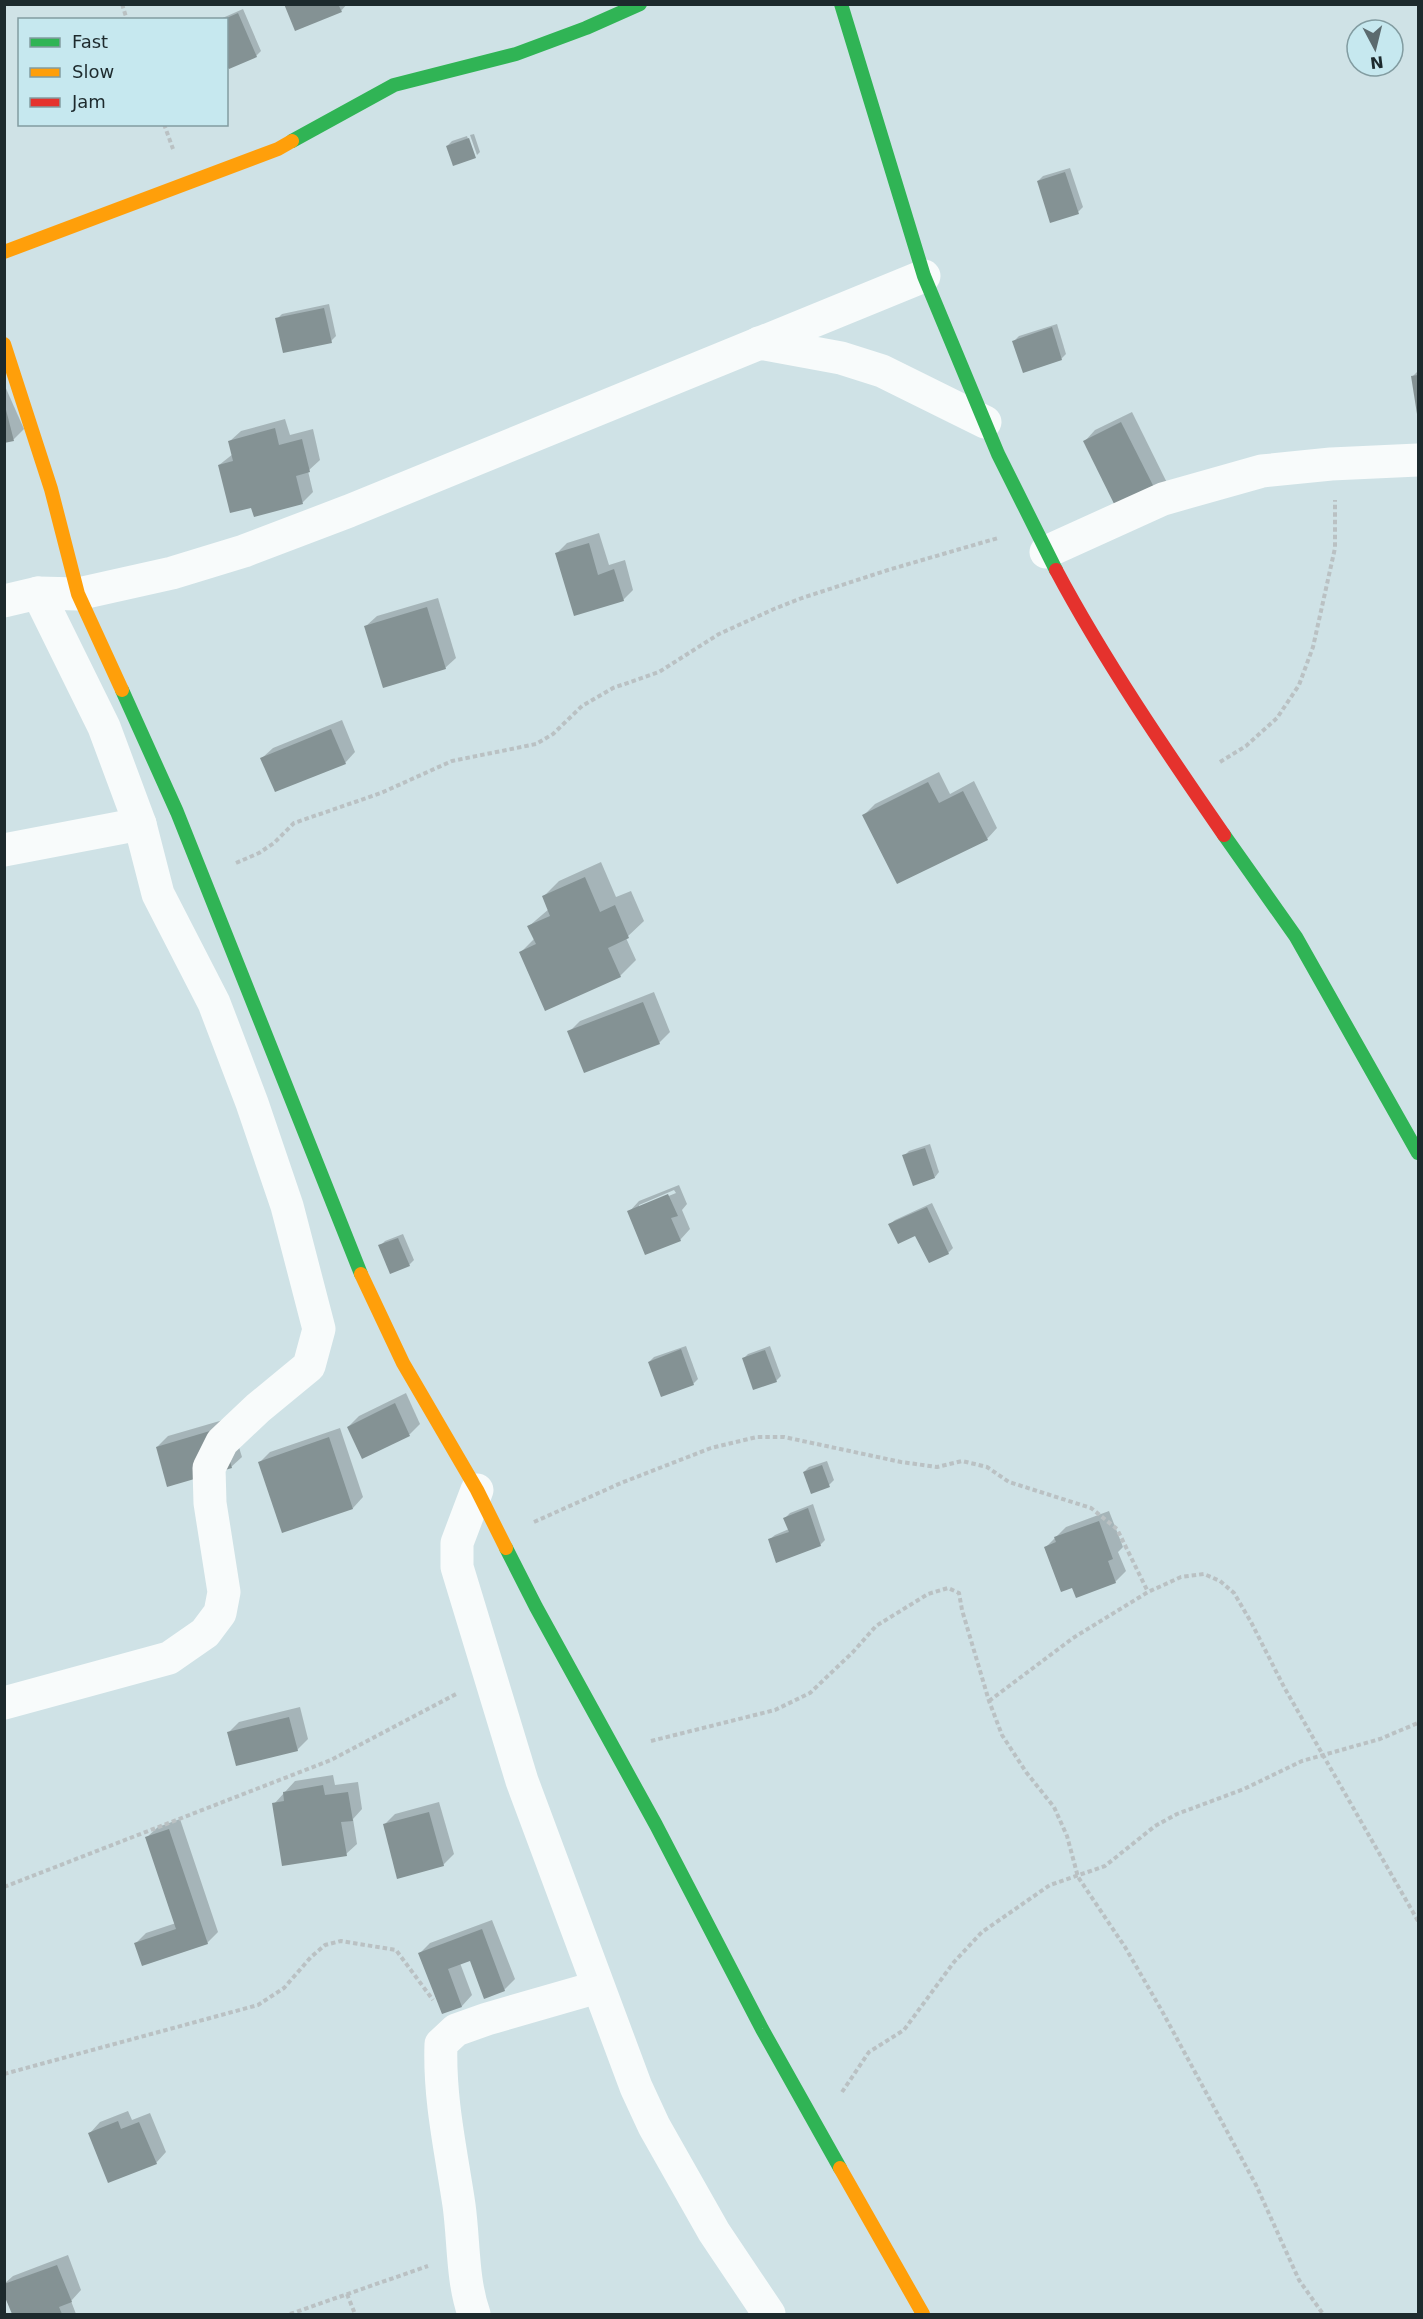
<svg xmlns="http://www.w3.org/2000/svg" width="1423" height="2319" viewBox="0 0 1423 2319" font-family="'DejaVu Sans',sans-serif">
	<rect width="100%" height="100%" fill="#cfe2e6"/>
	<g fill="#0003" fill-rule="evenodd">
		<path d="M285 4H347L341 11Z"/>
		<path d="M243 9 261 51 256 56 226 20H218Z"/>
		<path d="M474 134 480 152 477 155 470 135Z"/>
		<path d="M467 136 474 156 475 157 447 146 452 141Z"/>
		<path d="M1070 168 1083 207 1078 212 1038 181 1043 176Z"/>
		<path d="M329 304 336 336 331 341 277 319 282 314Z"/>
		<path d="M1057 324 1066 354 1061 359 1014 341 1019 336Z"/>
		<path d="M1418 371V413L1413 376Z"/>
		<path d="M4 384 24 429 14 439 4 441Z"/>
		<path d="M1132 412 1175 499 1165 510 1085 441 1095 430Z"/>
		<path d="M285 419 290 435 313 429 320 460 308 471 313 492 303 502 255 515 252 506 219 465 233 454 230 441 241 431Z"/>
		<path d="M599 533 609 565 625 560 633 590 623 600 557 553 567 543Z"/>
		<path d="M438 598 456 658 445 668 366 626 377 616Z"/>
		<path d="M342 720 355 752 345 763 262 758 273 748Z"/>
		<path d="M939 772 950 794 974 781 997 828 987 839 864 815 875 804Z"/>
		<path d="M601 862 616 897 631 891 644 921 626 938 636 960 620 976 521 952 535 938 529 926 549 909 544 896 559 881Z"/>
		<path d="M654 992 670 1032 659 1043 569 1032 580 1021Z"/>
		<path d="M930 1144 939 1172 935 1177 904 1156 909 1151Z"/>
		<path d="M679 1185 687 1204 682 1210 690 1229 680 1240 629 1212 639 1201ZM674 1190 676 1193 639 1208V1205Z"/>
		<path d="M932 1203 953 1248 948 1253 930 1261 916 1234 890 1224 895 1220Z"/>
		<path d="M403 1234 414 1260 409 1265 380 1246 385 1241Z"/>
		<path d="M686 1346 698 1379 693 1384 649 1362 654 1357Z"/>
		<path d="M770 1346 781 1376 776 1381 743 1359 748 1354Z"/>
		<path d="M406 1393 420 1424 410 1434 363 1457 348 1427 359 1416Z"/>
		<path d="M230 1418 242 1457 231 1467 157 1447 168 1436Z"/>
		<path d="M340 1428 363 1497 353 1508 260 1462 270 1452Z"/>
		<path d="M827 1461 834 1480 829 1485 804 1472 809 1467Z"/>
		<path d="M813 1504 825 1540 820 1545 770 1539 775 1535 789 1529 785 1518 790 1513Z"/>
		<path d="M1109 1511 1123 1547 1118 1552 1126 1571 1115 1582 1073 1586 1046 1547 1066 1527Z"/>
		<path d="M300 1707 308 1739 297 1750 229 1732 239 1722Z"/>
		<path d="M333 1775 335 1785 358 1782 362 1809 353 1819 357 1844 346 1854 274 1804 295 1781Z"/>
		<path d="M439 1802 454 1854 443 1865 384 1825 395 1814Z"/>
		<path d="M180 1819 218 1932 207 1943H136L146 1933 176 1923 147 1837 158 1827Z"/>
		<path d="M492 1920 515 1979 504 1990 470 1959 460 1963 472 1995 462 2006 443 2012 420 1953 430 1943Z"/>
		<path d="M128 2111 132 2120 150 2113 166 2152 156 2163 90 2133 100 2122Z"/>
		<path d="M68 2255 81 2290 71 2301 76 2314H13L4 2291V2284L13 2276Z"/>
	</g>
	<g fill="#849294">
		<path d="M284 4H338L342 12 295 31Z"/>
		<path d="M238 13 257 57 229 69 226 65V20H222Z"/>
		<path d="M469 138 476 158 453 166 446 146Z"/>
		<path d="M1065 172 1079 214 1050 223 1037 181Z"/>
		<path d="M324 308 332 343 283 353 275 318Z"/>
		<path d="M1052 327 1062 360 1023 373 1012 341Z"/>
		<path d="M1418 375V414H1417L1411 376Z"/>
		<path d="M4 402 14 441 4 443Z"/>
		<path d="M1121 422 1166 511 1127 530 1083 441Z"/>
		<path d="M275 428 279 445 302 439 310 472 296 476 303 504 254 517 251 508 230 513 218 465 233 461 228 441Z"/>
		<path d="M589 543 598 575 614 569 624 601 574 616 555 553Z"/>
		<path d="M427 607 446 669 383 688 364 626Z"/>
		<path d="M331 729 346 764 275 792 260 758Z"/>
		<path d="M928 782 939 803 963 791 988 840 897 884 862 815Z"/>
		<path d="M585 877 600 912 615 905 629 938 608 948 621 977 545 1011 519 952 536 944 527 926 550 916 542 896Z"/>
		<path d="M643 1002 660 1044 584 1073 567 1031Z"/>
		<path d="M925 1148 935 1178 913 1186 902 1155Z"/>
		<path d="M668 1194 678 1216 671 1218 681 1241 645 1255 627 1211Z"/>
		<path d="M927 1207 949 1254 929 1263 915 1236 898 1244 888 1224Z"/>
		<path d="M398 1238 410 1266 390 1274 378 1245Z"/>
		<path d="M681 1349 694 1385 661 1397 648 1362Z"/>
		<path d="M765 1350 777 1382 753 1390 742 1358Z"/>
		<path d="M395 1403 410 1436 362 1459 347 1427Z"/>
		<path d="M220 1428 232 1468 167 1487 156 1447Z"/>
		<path d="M329 1437 353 1509 282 1533 258 1462Z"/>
		<path d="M822 1465 830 1487 811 1494 803 1472Z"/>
		<path d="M808 1508 821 1546 776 1563 768 1539 789 1532 783 1518Z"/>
		<path d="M1099 1521 1113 1559 1108 1561 1116 1583 1076 1598 1072 1588 1061 1592 1044 1547 1056 1542 1054 1537Z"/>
		<path d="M289 1717 298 1751 236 1766 227 1732Z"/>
		<path d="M323 1785 325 1795 348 1792 353 1821 341 1822 347 1856 282 1866 272 1803 284 1801 283 1792Z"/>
		<path d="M429 1812 444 1866 397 1879 383 1824Z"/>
		<path d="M169 1829 208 1944 142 1966 134 1943 176 1929 145 1837Z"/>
		<path d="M482 1929 505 1991 484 1999 470 1961 448 1969 462 2007 442 2014 418 1953Z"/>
		<path d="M118 2121 121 2129 139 2122 157 2164 108 2183 88 2133Z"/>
		<path d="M57 2265 72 2302 59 2307 62 2314H12L4 2295V2284Z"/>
	</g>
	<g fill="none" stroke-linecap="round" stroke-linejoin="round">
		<g stroke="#bac1c3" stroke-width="4" stroke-dasharray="4.5 3" stroke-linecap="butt">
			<path d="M122 4 127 20"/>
			<path d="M164 124 173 149"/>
			<path d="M1220 762 1246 746 1277 718 1299 685 1313 647 1335 548V500"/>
			<path d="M236 863 259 853 274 843 294 823 381 793 452 761 536 744 553 734 582 706 613 688 659 672 719 634 774 609 802 598 888 570 998 538"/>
			<path d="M534 1522 621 1483 711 1448 757 1437H784L901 1462 937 1467 962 1461 987 1467 1009 1482 1091 1508 1117 1529 1148 1592"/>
			<path d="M989 1701 1073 1638 1148 1592 1181 1577 1204 1574 1220 1581 1234 1593 1251 1622 1284 1687 1418 1921"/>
			<path d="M651 1741 775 1710 810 1693 853 1652 876 1626 928 1594 948 1588 959 1593 962 1610 989 1701 1002 1735 1026 1772 1054 1807 1067 1836 1078 1877 1125 1947 1162 2011 1256 2185 1299 2280 1323 2314"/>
			<path d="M4 1887 331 1760 458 1693"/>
			<path d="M4 1920V1955"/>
			<path d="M4 2074 258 2005 284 1988 311 1957 325 1945 341 1941 396 1950 433 2000"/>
			<path d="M842 2092 869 2052 904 2030 954 1962 982 1932 1050 1885 1105 1866 1155 1826 1177 1814 1244 1789 1302 1761 1380 1739 1418 1723"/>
			<path d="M347 2294 355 2314"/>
			<path d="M290 2314 428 2266"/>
		</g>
		<g stroke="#f8fbfb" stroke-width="33">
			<path d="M759 343 841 358 882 371 985 422"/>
			<path d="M1046 552 1163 499 1262 471 1331 464 1418 460"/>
			<path d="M4 601 38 593 78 594 172 573 244 551 349 511 924 276"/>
			<path d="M4 850 140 824"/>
			<path d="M477 1490 457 1543V1567L522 1781 636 2087 654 2126 714 2232 769 2314"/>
			<path d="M4 1703 169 1658 205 1633 220 1613 224 1592 210 1503 209 1468 222 1442 258 1408 309 1366 319 1329 287 1206 252 1103 214 1003 158 894 140 824 104 727 38 593"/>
			<path d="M474 2314C462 2280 464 2241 459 2205 451 2151 439 2099 441 2044L456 2030 487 2019 598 1987"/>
		</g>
		<g stroke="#30b455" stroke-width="14">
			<path d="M841 4 924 276 998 454 1056 570"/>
			<path d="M292 141 394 85 516 54 586 28 640 4"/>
			<path d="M122 690 177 812 361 1274"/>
			<path d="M1224 835 1296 937 1418 1153"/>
			<path d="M506 1548 536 1607 656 1825 762 2029 840 2168"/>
		</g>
		<g stroke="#ff9f0a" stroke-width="14">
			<path d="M4 252 278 149 292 141"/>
			<path d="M4 344 51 489 78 594 122 690"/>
			<path d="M361 1274 403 1363 477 1490 506 1548"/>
			<path d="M840 2168 923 2314"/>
		</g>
		<path stroke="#e5322d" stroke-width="14" d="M1056 570C1104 660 1166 751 1224 835"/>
	</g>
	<rect width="1423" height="2319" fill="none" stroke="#1d2a2d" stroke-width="12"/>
	<rect x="18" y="18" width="210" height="108" fill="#c6e8ef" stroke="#829ca1" stroke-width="1.5"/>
	<rect x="30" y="38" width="30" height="9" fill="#30b455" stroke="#829ca1" stroke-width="1.5"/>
	<text x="72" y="48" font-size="18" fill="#1d2a2d">Fast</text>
	<rect x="30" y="68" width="30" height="9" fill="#ff9f0a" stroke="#829ca1" stroke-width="1.5"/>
	<text x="72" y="78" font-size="18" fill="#1d2a2d">Slow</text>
	<rect x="30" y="98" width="30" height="9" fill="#e5322d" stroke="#829ca1" stroke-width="1.5"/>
	<text x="72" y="108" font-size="18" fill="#1d2a2d">Jam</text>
	<g transform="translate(1375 48) rotate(173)"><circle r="28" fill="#c6e8ef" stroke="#829ca1" stroke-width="1.5"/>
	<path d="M0-4.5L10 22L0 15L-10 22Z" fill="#5b6a6e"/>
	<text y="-9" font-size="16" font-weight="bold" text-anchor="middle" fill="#1d2a2d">N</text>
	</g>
</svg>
